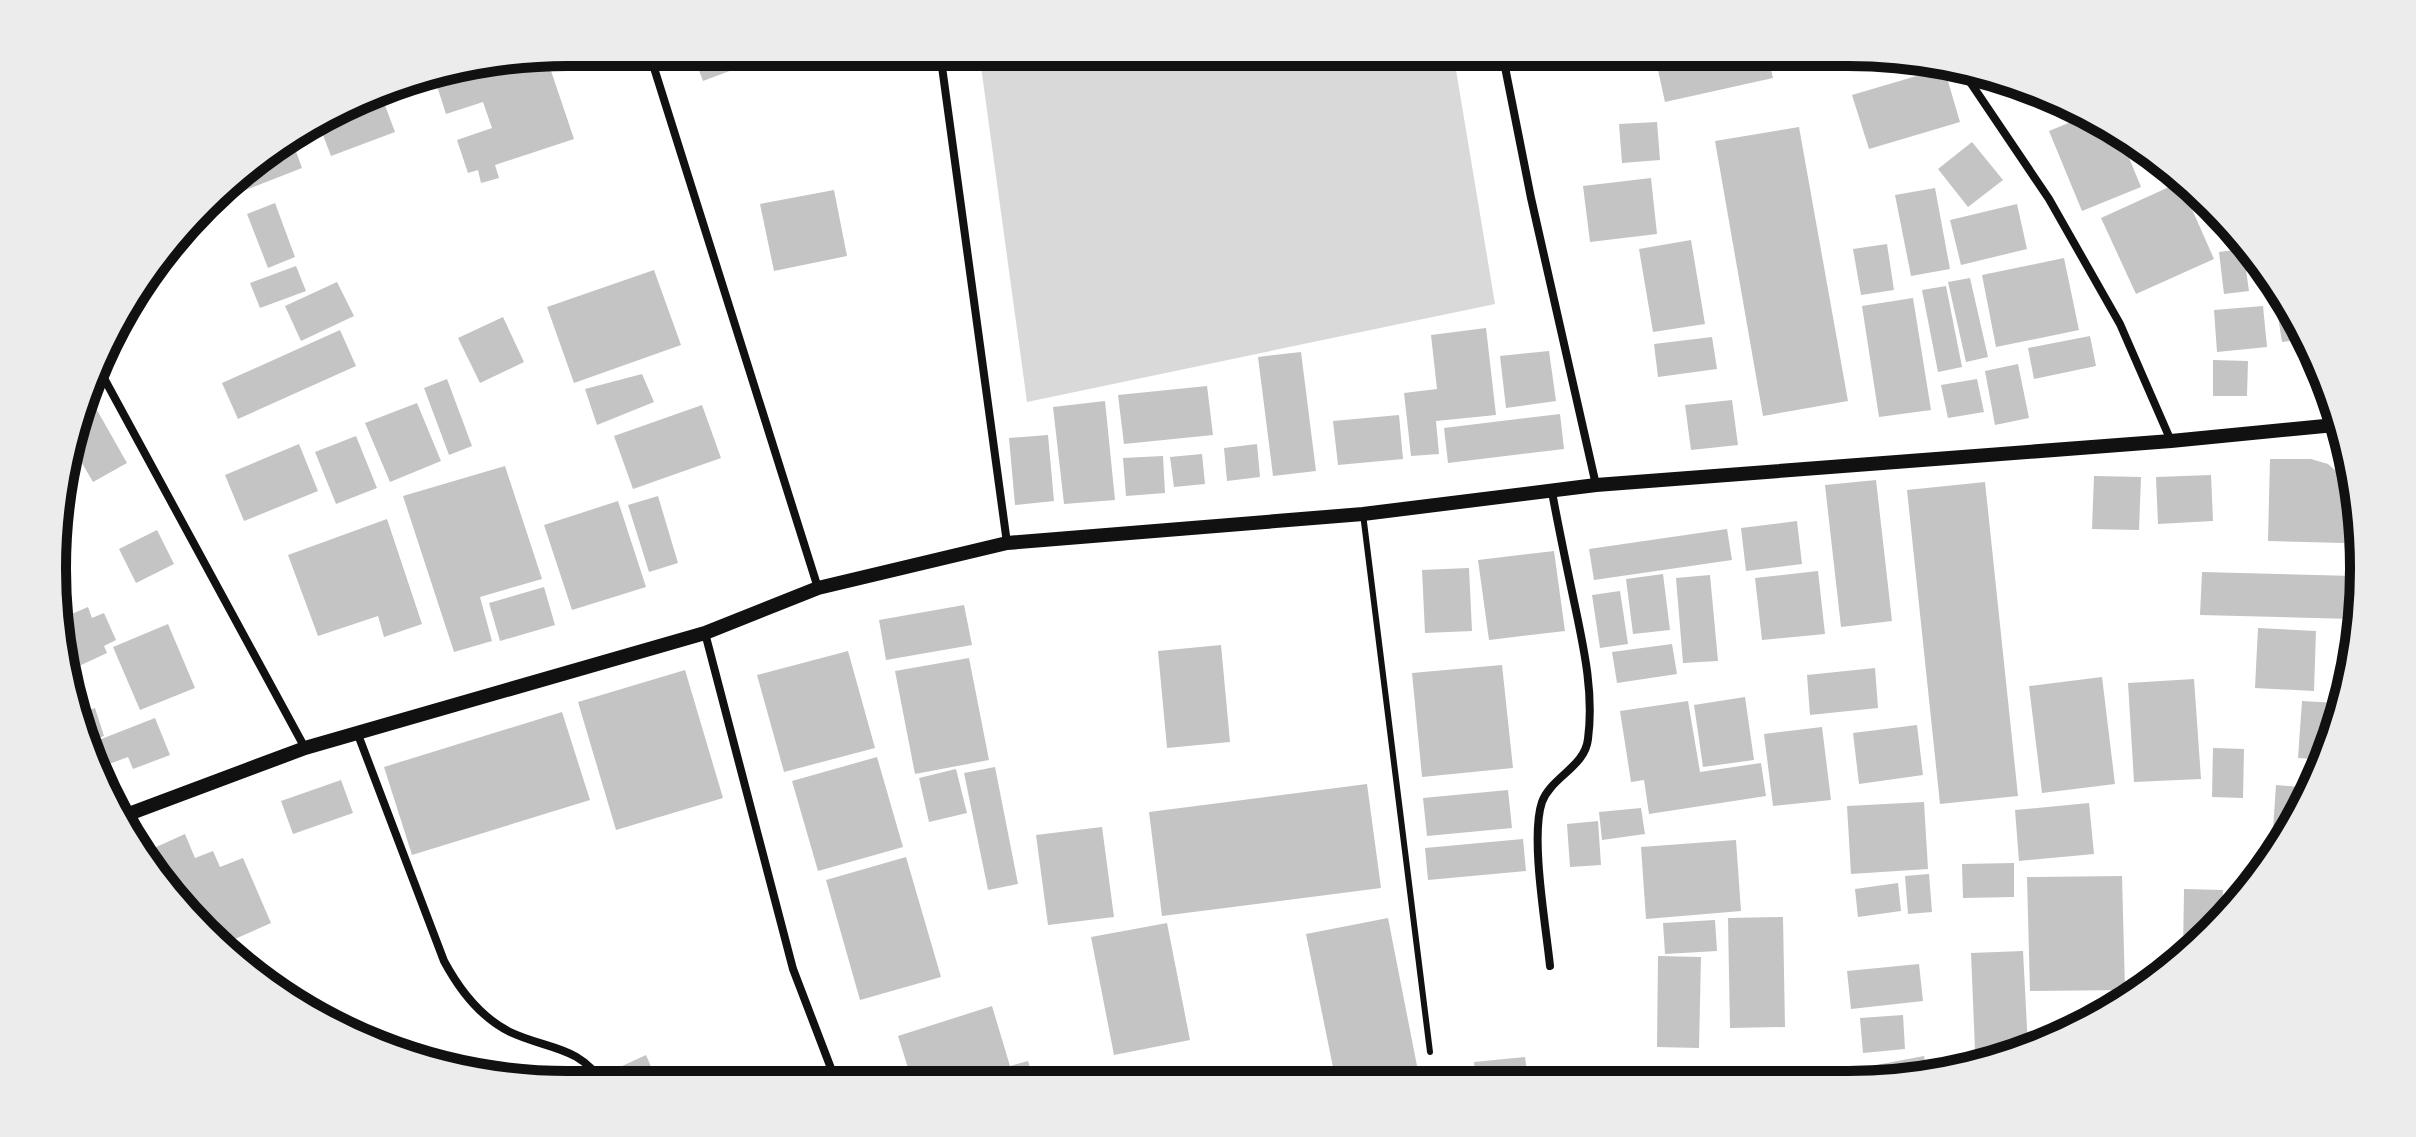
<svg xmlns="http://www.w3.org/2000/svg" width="2416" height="1137" viewBox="0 0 2416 1137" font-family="'IBM Plex Sans',sans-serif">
	<rect width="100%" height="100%" fill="#fff"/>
	<path fill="#d9d9d9" d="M979 52H1453L1495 304 1027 402Z"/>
	<g fill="#c4c4c4">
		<path d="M692 52H771L772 55 703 81Z"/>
		<path d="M798 52H870V53L801 67Z"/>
		<path d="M1654 52H1767L1773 78 1665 102Z"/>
		<path d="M1802 52H1831L1832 53 1804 60Z"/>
		<path d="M546 56 574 139 495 165 499 178 481 183 478 170 468 173 457 140 492 128 483 102 446 114 436 83 495 64Z"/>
		<path d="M1937 70 1945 71 1960 122 1869 149 1852 95Z"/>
		<path d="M380 92 395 132 331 156 320 127Z"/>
		<path d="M2083 117 2123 143 2141 187 2082 211 2049 131Z"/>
		<path d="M1657 122 1660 160 1622 163 1619 124Z"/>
		<path d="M1799 127 1848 401 1763 416 1715 141Z"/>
		<path d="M1972 142 2003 180 1968 207 1938 169Z"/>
		<path d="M293 143 302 168 238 193 232 178Z"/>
		<path d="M1651 178 1657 234 1590 242 1583 186Z"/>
		<path d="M2180 182 2214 259 2136 294 2101 218Z"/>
		<path d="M1935 188 1950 269 1911 276 1895 195Z"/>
		<path d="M834 190 847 256 774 271 760 204Z"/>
		<path d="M275 203 295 257 268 268 247 214Z"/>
		<path d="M2017 204 2027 249 1961 265 1950 220Z"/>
		<path d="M1691 240 1705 324 1653 332 1639 249Z"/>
		<path d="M1887 244 1894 290 1861 295 1853 249Z"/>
		<path d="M2243 249 2249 291 2224 294 2219 252Z"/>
		<path d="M2064 258 2079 330 1996 347 1982 275Z"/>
		<path d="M296 266 306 291 260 308 250 283Z"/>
		<path d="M654 270 681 345 574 383 547 307Z"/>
		<path d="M1970 278 1988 357 1966 362 1948 282Z"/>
		<path d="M337 282 354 316 301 341 285 306Z"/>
		<path d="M1946 286 1962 367 1938 372 1922 290Z"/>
		<path d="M2275 297 2277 300 2304 339 2282 342Z"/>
		<path d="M1913 298 1931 410 1879 417 1862 306Z"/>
		<path d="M2263 306 2267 347 2217 352 2214 310Z"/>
		<path d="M503 317 524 362 480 383 458 338Z"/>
		<path d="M1486 328 1496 415 1436 421 1439 454 1411 456 1404 393 1437 389 1431 335Z"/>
		<path d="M340 330 356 366 238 419 222 383Z"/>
		<path d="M2090 336 2096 366 2034 379 2028 348Z"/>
		<path d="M1712 337 1717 369 1658 377 1654 344Z"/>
		<path d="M1549 351 1556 401 1506 408 1500 356Z"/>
		<path d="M1301 352 1316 471 1273 476 1258 357Z"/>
		<path d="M2312 352 2325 370 2328 389 2318 390Z"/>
		<path d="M2213 360 2248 361 2247 396H2213Z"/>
		<path d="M2018 364 2029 418 1995 425 1985 371Z"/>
		<path d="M642 374 654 402 597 425 585 389Z"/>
		<path d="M447 379 472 446 449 455 424 388Z"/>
		<path d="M1977 379 1984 412 1948 418 1941 385Z"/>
		<path d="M1207 386 1213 435 1124 444 1118 395Z"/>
		<path d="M89 396 127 463 93 482 71 444Z"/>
		<path d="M1732 400 1738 445 1691 450 1685 405Z"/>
		<path d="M1105 401 1115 500 1064 504 1053 407Z"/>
		<path d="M417 403 441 461 390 482 365 423Z"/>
		<path d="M702 405 721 458 633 489 614 436Z"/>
		<path d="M1560 414 1564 449 1448 463 1444 428Z"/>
		<path d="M1399 415 1403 459 1338 465 1333 421Z"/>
		<path d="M1048 435 1054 501 1015 505 1009 438Z"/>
		<path d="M356 436 377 488 336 504 315 452Z"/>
		<path d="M299 444 318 491 244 521 225 475Z"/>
		<path d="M1257 444 1260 477 1227 481 1224 448Z"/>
		<path d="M1202 454 1205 484 1174 487 1170 457Z"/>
		<path d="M1163 456 1165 493 1126 496 1123 458Z"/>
		<path d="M2270 459H2311L2328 464 2343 477 2344 543 2268 541Z"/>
		<path d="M505 466 542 579 480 597 492 641 454 652 403 496Z"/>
		<path d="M2211 475 2213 521 2158 524 2156 477Z"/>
		<path d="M2094 476 2141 477 2139 530 2092 529Z"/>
		<path d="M1876 480 1892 621 1841 627 1825 485Z"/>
		<path d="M1985 482 2018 796 1940 804 1907 490Z"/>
		<path d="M658 496 678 563 649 572 628 505Z"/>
		<path d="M618 501 646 587 572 610 544 525Z"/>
		<path d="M387 519 422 624 384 637 378 616 318 636 288 555Z"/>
		<path d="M1797 521 1802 564 1746 571 1741 528Z"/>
		<path d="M1727 529 1732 560 1594 580 1589 549Z"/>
		<path d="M157 530 174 564 136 583 119 549Z"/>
		<path d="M1554 551 1565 631 1489 640 1478 560Z"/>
		<path d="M1469 568 1472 631 1425 633 1422 570Z"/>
		<path d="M1818 571 1825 634 1762 640 1755 578Z"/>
		<path d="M2202 572 2354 576 2353 619 2200 615Z"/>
		<path d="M1663 574 1670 630 1633 634 1626 579Z"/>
		<path d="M1710 575 1718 661 1683 663 1676 578Z"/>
		<path d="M544 587 555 625 500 641 489 603Z"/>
		<path d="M1620 591 1628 644 1600 648 1592 595Z"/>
		<path d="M964 605 972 645 886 660 879 620Z"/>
		<path d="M88 607 92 618 104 613 116 640 104 646 107 653 79 666 62 626V618Z"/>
		<path d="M168 624 195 688 140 710 113 647Z"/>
		<path d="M2258 628 2316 631 2314 691 2255 688Z"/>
		<path d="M1672 644 1677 674 1617 683 1612 652Z"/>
		<path d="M1221 645 1230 742 1167 748 1158 651Z"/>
		<path d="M848 651 875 748 784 772 757 675Z"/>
		<path d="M969 658 989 760 915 774 895 671Z"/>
		<path d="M1502 665 1513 768 1422 777 1412 673Z"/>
		<path d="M1875 668 1878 708 1810 715 1807 675Z"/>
		<path d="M685 670 723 798 616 830 578 702Z"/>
		<path d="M2102 677 2115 784 2042 793 2029 686Z"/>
		<path d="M2194 679 2201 779 2134 782 2128 683Z"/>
		<path d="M77 683 86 711 95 708 104 736 89 741 68 686Z"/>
		<path d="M1745 697 1754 760 1703 767 1694 705Z"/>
		<path d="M1688 701 1700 772 1761 763 1766 796 1649 814 1644 780 1631 782 1620 711Z"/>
		<path d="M2302 701 2337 703 2326 760 2298 758Z"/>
		<path d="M562 712 590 800 412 855 384 767Z"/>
		<path d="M155 718 170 755 133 769 128 757 101 767 91 743Z"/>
		<path d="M1917 725 1923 775 1859 784 1853 733Z"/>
		<path d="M1822 727 1831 800 1773 806 1764 734Z"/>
		<path d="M2213 748 2244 749 2243 798 2212 797Z"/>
		<path d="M877 757 903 847 818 871 792 781Z"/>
		<path d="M995 767 1018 884 988 890 964 773Z"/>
		<path d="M956 769 967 813 929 822 919 778Z"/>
		<path d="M341 780 353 813 293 834 281 801Z"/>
		<path d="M1367 784 1381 888 1162 916 1149 812Z"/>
		<path d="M2276 785 2312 788 2271 859Z"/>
		<path d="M1508 790 1512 828 1427 836 1423 798Z"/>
		<path d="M1924 802 1928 869 1851 874 1847 806Z"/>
		<path d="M2089 803 2094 854 2019 861 2015 810Z"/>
		<path d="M1641 808 1645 834 1602 840 1599 812Z"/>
		<path d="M1598 821 1601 865 1570 867 1567 824Z"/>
		<path d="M1102 827 1114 917 1048 925 1036 835Z"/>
		<path d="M185 834 195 858 213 851 220 867 243 858 271 923 219 946 143 853Z"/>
		<path d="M1523 839 1526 871 1428 880 1425 848Z"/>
		<path d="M1736 840 1741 911 1646 919 1641 847Z"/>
		<path d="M906 857 941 977 860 1000 826 880Z"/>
		<path d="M2014 863V897L1963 898 1962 864Z"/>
		<path d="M1929 874 1932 912 1908 914 1905 876Z"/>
		<path d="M2122 876 2125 990 2030 991 2027 877Z"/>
		<path d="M1898 883 1901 911 1858 917 1855 889Z"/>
		<path d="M2184 889 2223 890 2222 918 2186 954H2183Z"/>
		<path d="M1783 917 1785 1027 1730 1028 1728 918Z"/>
		<path d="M1388 918 1418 1071 1359 1082H1336L1306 934Z"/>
		<path d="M1715 920 1717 951 1665 954 1663 923Z"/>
		<path d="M1167 923 1190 1040 1114 1055 1091 937Z"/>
		<path d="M2023 951 2028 1047 1975 1050 1971 953Z"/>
		<path d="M1658 956 1701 957 1699 1048 1657 1047Z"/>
		<path d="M1919 964 1923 1001 1851 1009 1847 971Z"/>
		<path d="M992 1006 1010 1066 1028 1061 1035 1083 913 1084 898 1036Z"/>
		<path d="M1903 1015 1905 1049 1863 1053 1860 1018Z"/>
		<path d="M646 1055 659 1085H614L609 1072Z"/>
		<path d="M1924 1056 1928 1077 1915 1081H1874L1871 1066Z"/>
		<path d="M1525 1057 1528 1082H1476L1474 1062Z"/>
	</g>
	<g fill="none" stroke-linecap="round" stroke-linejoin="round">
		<path stroke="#111" stroke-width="6" d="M1363 514 1430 1052"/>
		<g stroke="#111" stroke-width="8">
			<path d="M649 52 818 588"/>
			<path d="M940 52 1007 543"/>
			<path d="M1502 52 1531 198 1596 485"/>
			<path d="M1966 76 2049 199 2120 324 2171 441"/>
			<path d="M99 369 305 748"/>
			<path d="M705 633 793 969 837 1084"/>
			<path d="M357 732 444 961C459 989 480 1017 510 1032 548 1050 580 1045 604 1085"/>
			<path d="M1550 966C1546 926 1530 837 1542 802 1551 777 1585 767 1588 739 1594 694 1584 649 1575 606 1567 568 1559 530 1552 492"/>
		</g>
		<path stroke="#111" stroke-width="14" d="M118 818 305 748 705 633 818 588 1007 543 1363 514 1596 485 2171 441 2335 425"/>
	</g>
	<path d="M0 0H2416V1137H0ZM568 66H1848A502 502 0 0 1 2350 568V569A502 502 0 0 1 1848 1071H568A502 502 0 0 1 66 569V568A502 502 0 0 1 568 66Z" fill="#ececec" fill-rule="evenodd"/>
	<path fill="none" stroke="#111" stroke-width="10" d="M568 66H1848A502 502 0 0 1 2350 568V569A502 502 0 0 1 1848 1071H568A502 502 0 0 1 66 569V568A502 502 0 0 1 568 66Z"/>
</svg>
